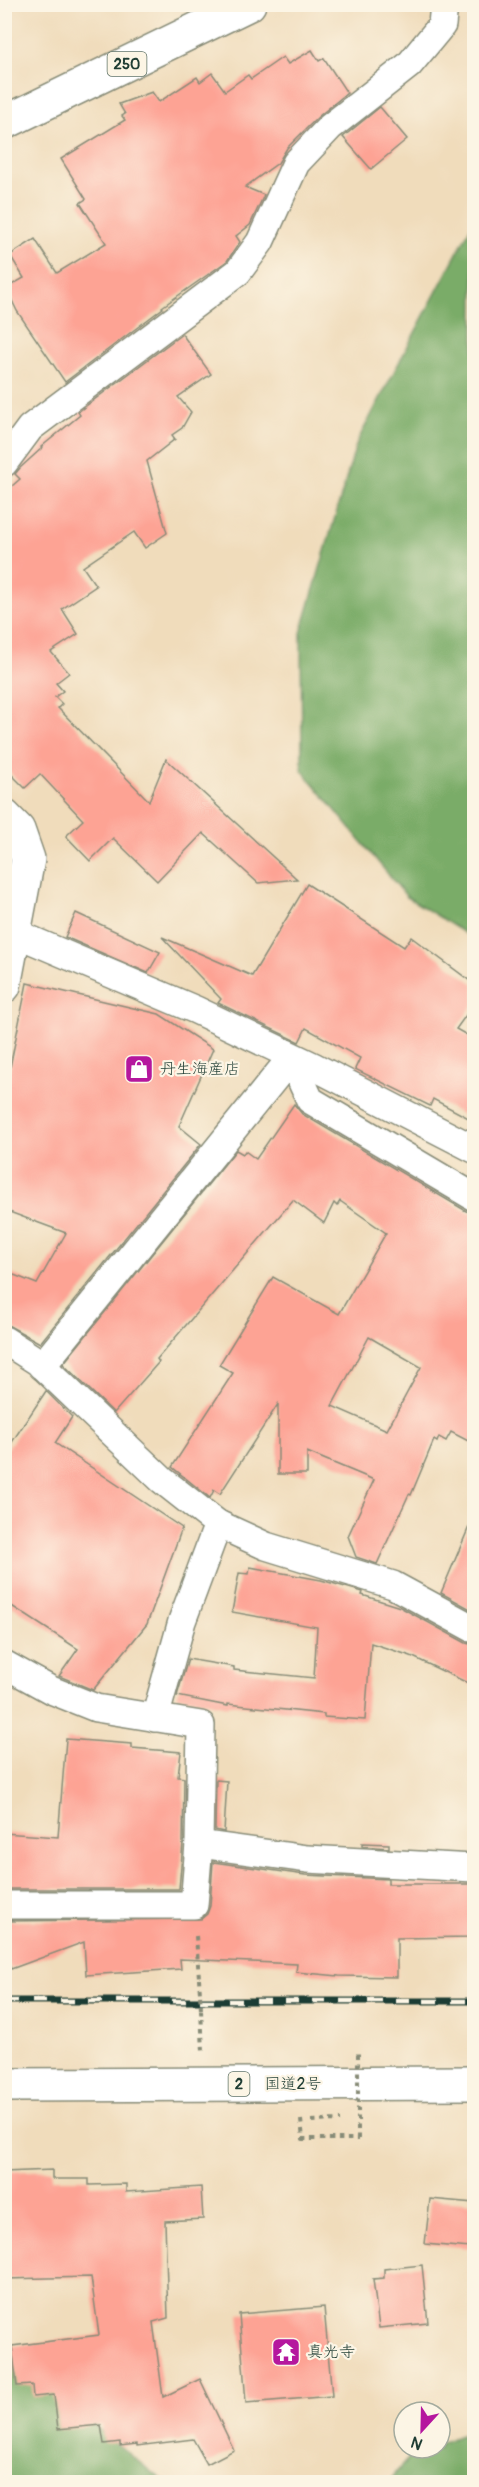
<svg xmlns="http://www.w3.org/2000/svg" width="479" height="2487" viewBox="0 0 479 2487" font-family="Pangolin,'Klee One',sans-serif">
	<rect width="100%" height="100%" fill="#fcf5e5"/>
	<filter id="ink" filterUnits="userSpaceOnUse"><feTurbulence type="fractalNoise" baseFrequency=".0167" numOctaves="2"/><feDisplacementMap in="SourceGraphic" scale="12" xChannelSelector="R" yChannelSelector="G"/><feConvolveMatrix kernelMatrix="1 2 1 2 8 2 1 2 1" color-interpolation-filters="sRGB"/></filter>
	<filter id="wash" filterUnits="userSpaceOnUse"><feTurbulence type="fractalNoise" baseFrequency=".008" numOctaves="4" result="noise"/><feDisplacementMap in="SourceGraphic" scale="24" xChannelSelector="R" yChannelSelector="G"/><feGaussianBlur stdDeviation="1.35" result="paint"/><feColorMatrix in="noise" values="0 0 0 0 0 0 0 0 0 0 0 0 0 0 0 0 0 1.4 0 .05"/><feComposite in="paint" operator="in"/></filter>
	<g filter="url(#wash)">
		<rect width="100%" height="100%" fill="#f0dcbb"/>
		<g fill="#7aac68" stroke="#4c744e" stroke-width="1.5">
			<path d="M474 221V939L407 897 302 770 301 633 357 442Z"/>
			<path d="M4 2352 155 2475 165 2482H5Z"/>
			<path d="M474 2430V2482H389C405 2462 412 2448 440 2448V2443Z"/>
		</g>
		<g id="blocks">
			<g fill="#fda394" fill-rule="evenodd">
				<path d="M312 50 319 61 324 58 347 93 319 116 287 148 278 163 245 187 264 195 250 225 236 236 240 242 227 261 162 307 163 308 65 382 17 311 6 288 24 278 10 255 35 239 57 273 106 243 80 203 86 199 61 159 125 120 122 116 125 114 119 104 152 92 159 102 197 77 200 82 212 73 225 91 248 75 251 79 283 57 288 64Z"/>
				<path d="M380 107 407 139 371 169 343 137Z"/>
				<path d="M182 334 211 374 178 397 191 412 182 428 172 435 175 439 147 461 167 533 145 548 134 532 83 567 96 586 62 609 78 634 51 652 69 673 56 683 63 691 55 697 62 704 58 708 149 801 166 759 297 879 258 883 203 833 157 881 113 838 90 861 66 836 83 820 40 774 25 788 4 767V493L20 479 15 474 20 468 42 448 41 447 80 415 78 412Z"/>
				<path d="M307 884 404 947 411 937 474 984V1004L456 1029 474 1039V1121L433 1099 430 1106 355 1069 360 1058 306 1028 299 1042 218 1003 221 999 162 937 252 976Z"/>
				<path d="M76 913 160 952 148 973 65 937Z"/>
				<path d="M27 983 159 1014 213 1049 179 1126 201 1144 40 1343 4 1323V1271L37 1284 66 1233 4 1210V1097Z"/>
				<path d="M294 1104 302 1114 466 1211 474 1213V1444L451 1432 446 1441 439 1437 437 1442 434 1440 411 1495 409 1494 377 1564 356 1557 348 1536 374 1480 307 1452V1474H278V1404L220 1494 214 1490 210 1498 172 1467 233 1373 219 1365 273 1277 339 1314 386 1233 340 1201 337 1206 334 1203 324 1223 293 1200 157 1359 159 1362 114 1413 63 1364 236 1150 243 1154 245 1151 256 1159ZM369 1337 421 1367 387 1430 332 1406Z"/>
				<path d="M46 1391 72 1417 55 1443 182 1528 147 1624 93 1690 59 1676 78 1649 4 1601V1454Z"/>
				<path d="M474 1515V1611L441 1593Z"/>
				<path d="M250 1567 321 1580 363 1592 362 1595 400 1607 466 1643 474 1645V1686L411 1656 371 1643 365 1720 324 1717V1714L228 1704V1706L177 1696 188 1659 234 1667V1670L314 1678 317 1627 232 1612 239 1573 249 1574Z"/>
				<path d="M66 1739 132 1744V1748L181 1752 178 1777 184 1778 183 1843 179 1889H4V1833L58 1837Z"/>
				<path d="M216 1780 227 1781 224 1832 215 1830Z"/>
				<path d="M362 1843 389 1844V1848L362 1846Z"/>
				<path d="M213 1862 305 1875 388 1879V1884H474V1937L397 1938V1977L339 1976 296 1972 297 1964 180 1959 181 1969 86 1975 84 1942 11 1969 4 1953V1921L201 1919 207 1914 210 1906Z"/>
				<path d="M52 2170V2179H89V2185L126 2184V2192L201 2187 203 2219 165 2221 168 2318 153 2322 163 2397 200 2379 234 2450 207 2464 193 2439 137 2446V2444L120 2446V2442L104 2444 101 2425 58 2429 54 2395 33 2397 32 2385 17 2386 12 2346 99 2335 91 2277 4 2279V2172Z"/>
				<path d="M430 2199 474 2203 470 2248 425 2244Z"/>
				<path d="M422 2265 428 2323 379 2328 373 2279 384 2278V2269Z"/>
				<path d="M324 2307 332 2396 246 2403 239 2314Z"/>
			</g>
		</g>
	</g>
	<g filter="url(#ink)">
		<use href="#blocks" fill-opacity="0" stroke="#888c78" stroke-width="1.5"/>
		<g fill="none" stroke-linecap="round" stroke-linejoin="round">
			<g stroke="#888c78" stroke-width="30">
				<g id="street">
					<path d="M4 463 30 428 238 272 260 242 296 163 330 127 409 65 442 25 444 4"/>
					<path d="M15 933 196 1010 315 1067 474 1149"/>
					<path d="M4 1340 37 1361 162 1480 218 1524 266 1546 393 1585 474 1629"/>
					<path d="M42 1366 291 1058 310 1100 474 1197"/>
					<path d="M4 1664 51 1690 96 1708 201 1725 199 1844"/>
					<path d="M155 1718 182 1621 218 1524"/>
					<path d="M4 1905H194L199 1844 307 1859 474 1868"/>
				</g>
			</g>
			<g stroke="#888c78" stroke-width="36">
				<path id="secondary" d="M4 816 18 830 28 859 4 986"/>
			</g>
			<g stroke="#888c78" stroke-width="36">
				<g id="highway">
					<path d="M4 123 249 4"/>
					<path d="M4 2085 474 2083"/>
				</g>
			</g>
			<g stroke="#888c78" stroke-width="4" stroke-dasharray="4.5 4.5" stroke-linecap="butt">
				<path d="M196 1936 199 1978"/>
				<path d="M201 2010 203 2052"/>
				<path d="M301 2120 303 2139H358"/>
				<path d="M312 2121 340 2120"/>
			</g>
			<use href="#street" stroke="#fff" stroke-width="27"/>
			<use href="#secondary" stroke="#fff" stroke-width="33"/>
			<use href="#highway" stroke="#fff" stroke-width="33"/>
			<g stroke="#1f3d34" stroke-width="7">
				<path id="rail" d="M4 2001H474"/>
			</g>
			<use href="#rail" stroke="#fcf5e5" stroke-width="4.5" stroke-dasharray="14" stroke-linecap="butt"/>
			<g stroke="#888c78" stroke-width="4" stroke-dasharray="4.5 4.5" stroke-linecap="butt">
				<path d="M199 1978 201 2010"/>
				<path d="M358 2139V2050"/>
			</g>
		</g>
	</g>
	<defs>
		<g id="shop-square" transform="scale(1.5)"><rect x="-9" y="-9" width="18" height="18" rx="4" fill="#b5179e" stroke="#fcf5e5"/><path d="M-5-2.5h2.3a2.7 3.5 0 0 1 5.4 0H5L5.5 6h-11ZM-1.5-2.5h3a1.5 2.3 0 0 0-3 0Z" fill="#fff"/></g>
		<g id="temple-square" transform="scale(1.5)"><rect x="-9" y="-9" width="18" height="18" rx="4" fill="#b5179e" stroke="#fcf5e5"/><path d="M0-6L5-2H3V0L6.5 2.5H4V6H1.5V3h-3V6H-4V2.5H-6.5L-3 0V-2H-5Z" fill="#fff"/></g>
	</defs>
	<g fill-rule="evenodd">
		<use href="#shop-square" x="139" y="1069"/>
		<use href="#temple-square" x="286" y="2352"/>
	</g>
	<g text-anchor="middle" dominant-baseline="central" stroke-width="4.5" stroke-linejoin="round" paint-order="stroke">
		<g fill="#fcf5e5" stroke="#617469" stroke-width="1.5">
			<rect x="107.5" y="52" width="39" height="24" rx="4.5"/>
			<rect x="228.5" y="2072" width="21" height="24" rx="4.5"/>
		</g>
		<g font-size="15" font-weight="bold" fill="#1f3d34">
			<text x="127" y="64">250</text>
			<text x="239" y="2084">2</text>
		</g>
		<g font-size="16" fill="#1f3d34" stroke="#fcf5e5" text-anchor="start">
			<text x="160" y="1069">丹生海産店</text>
			<text x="307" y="2352">真光寺</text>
		</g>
		<g font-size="16" fill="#1f3d34" stroke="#fcf5e5">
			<text x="293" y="2084">国道2号</text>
		</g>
	</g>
	<rect width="479" height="2487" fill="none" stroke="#fcf5e5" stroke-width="24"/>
	<g transform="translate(422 2430) rotate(202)"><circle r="28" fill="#fcf5e5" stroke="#a4ab9e" stroke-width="1.5"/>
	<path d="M0-4.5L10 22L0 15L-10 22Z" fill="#b5179e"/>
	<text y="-9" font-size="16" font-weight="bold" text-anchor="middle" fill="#1f3d34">N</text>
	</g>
</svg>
